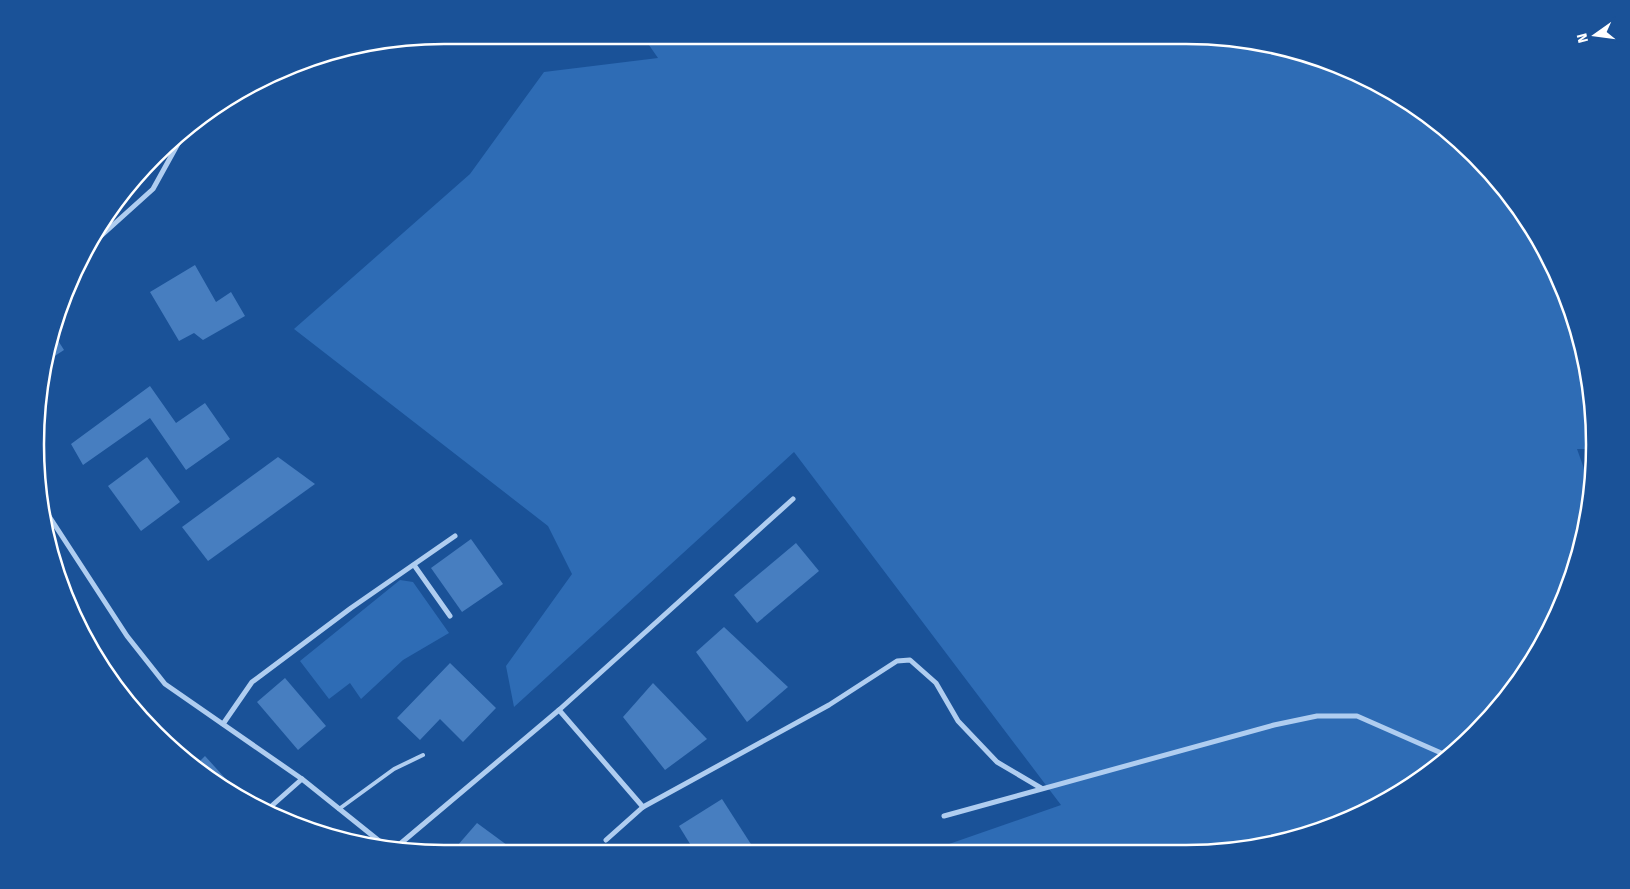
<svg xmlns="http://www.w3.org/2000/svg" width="1630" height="889" font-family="'Fira Sans',sans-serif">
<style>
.green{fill:#2e6cb5}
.building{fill:#477ec0}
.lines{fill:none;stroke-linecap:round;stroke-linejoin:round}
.service{stroke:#afcdf0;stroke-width:4}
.minor{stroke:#afcdf0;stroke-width:5}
.rim{fill:none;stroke:#fff;stroke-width:2.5}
</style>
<rect width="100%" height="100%" fill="#1a5298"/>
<g class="green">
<polygon points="642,35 1212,36 1292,49 1390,90 1455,136 1510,195 1553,263 1581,338 1594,417 1593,449 1577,449 1592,491 1592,498 1573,576 1540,649 1475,734 1413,785 1317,832 1239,851 926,852 1061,805 794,452 514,707 506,666 572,574 548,526 294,329 470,174 544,72 658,58"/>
<polygon points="400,580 413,582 449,633 403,660 361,699 350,683 329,699 300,661"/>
</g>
<g class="building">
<polygon points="195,265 216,302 231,292 245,316 203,340 194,333 179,341 150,292"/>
<polygon points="52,331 64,350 47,361 49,339"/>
<polygon points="150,386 176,423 205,403 230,439 186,470 150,418 83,465 71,444"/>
<polygon points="147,457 180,502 141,531 108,486"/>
<polygon points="278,457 315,484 208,561 182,527"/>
<polygon points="471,539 503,584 462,612 431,568"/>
<polygon points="796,543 819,571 757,623 734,595"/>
<polygon points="63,588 78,609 73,612 66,601"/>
<polygon points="724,627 788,687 747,722 696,652"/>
<polygon points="450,663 496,708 463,742 440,719 420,740 397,718"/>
<polygon points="285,678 326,726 298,750 257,702"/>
<polygon points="653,683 707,739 665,770 623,717"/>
<polygon points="205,756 243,798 241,800 197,764"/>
<polygon points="722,799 756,852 695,852 679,826"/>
<polygon points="477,823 518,853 451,853"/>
</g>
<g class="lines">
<polyline class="service" points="339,809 394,769 423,755"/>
<g class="minor">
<polyline points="92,244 153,189 185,131"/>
<polyline points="45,510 127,636 165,684 302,779 388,848"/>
<polyline points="414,565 450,616"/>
<polyline points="559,710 643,807"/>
<polyline points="223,724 252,682 351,608 455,536"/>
<polyline points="267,810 302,779"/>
<polyline points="944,816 1274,725 1317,716 1357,716 1448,756"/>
<polyline points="606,840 643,807 829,705 897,661 910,660 936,683 958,721 997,762 1041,788"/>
<polyline points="394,849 559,710 793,499"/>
</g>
</g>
<path d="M0 0H1630V889H0ZM444 44H1186A400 400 0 0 1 1586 444V445A400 400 0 0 1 1186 845H444A400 400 0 0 1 44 445V444A400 400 0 0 1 444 44Z" fill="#1a5298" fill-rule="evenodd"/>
<path class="rim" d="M444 44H1186A400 400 0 0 1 1586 444V445A400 400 0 0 1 1186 845H444A400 400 0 0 1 44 445V444A400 400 0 0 1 444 44Z"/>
<g transform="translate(1595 35) rotate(256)" stroke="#1a5298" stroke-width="4" paint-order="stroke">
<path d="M0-4L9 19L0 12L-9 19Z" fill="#ffffff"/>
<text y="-8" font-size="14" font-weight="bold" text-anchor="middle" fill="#ffffff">N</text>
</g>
</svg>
